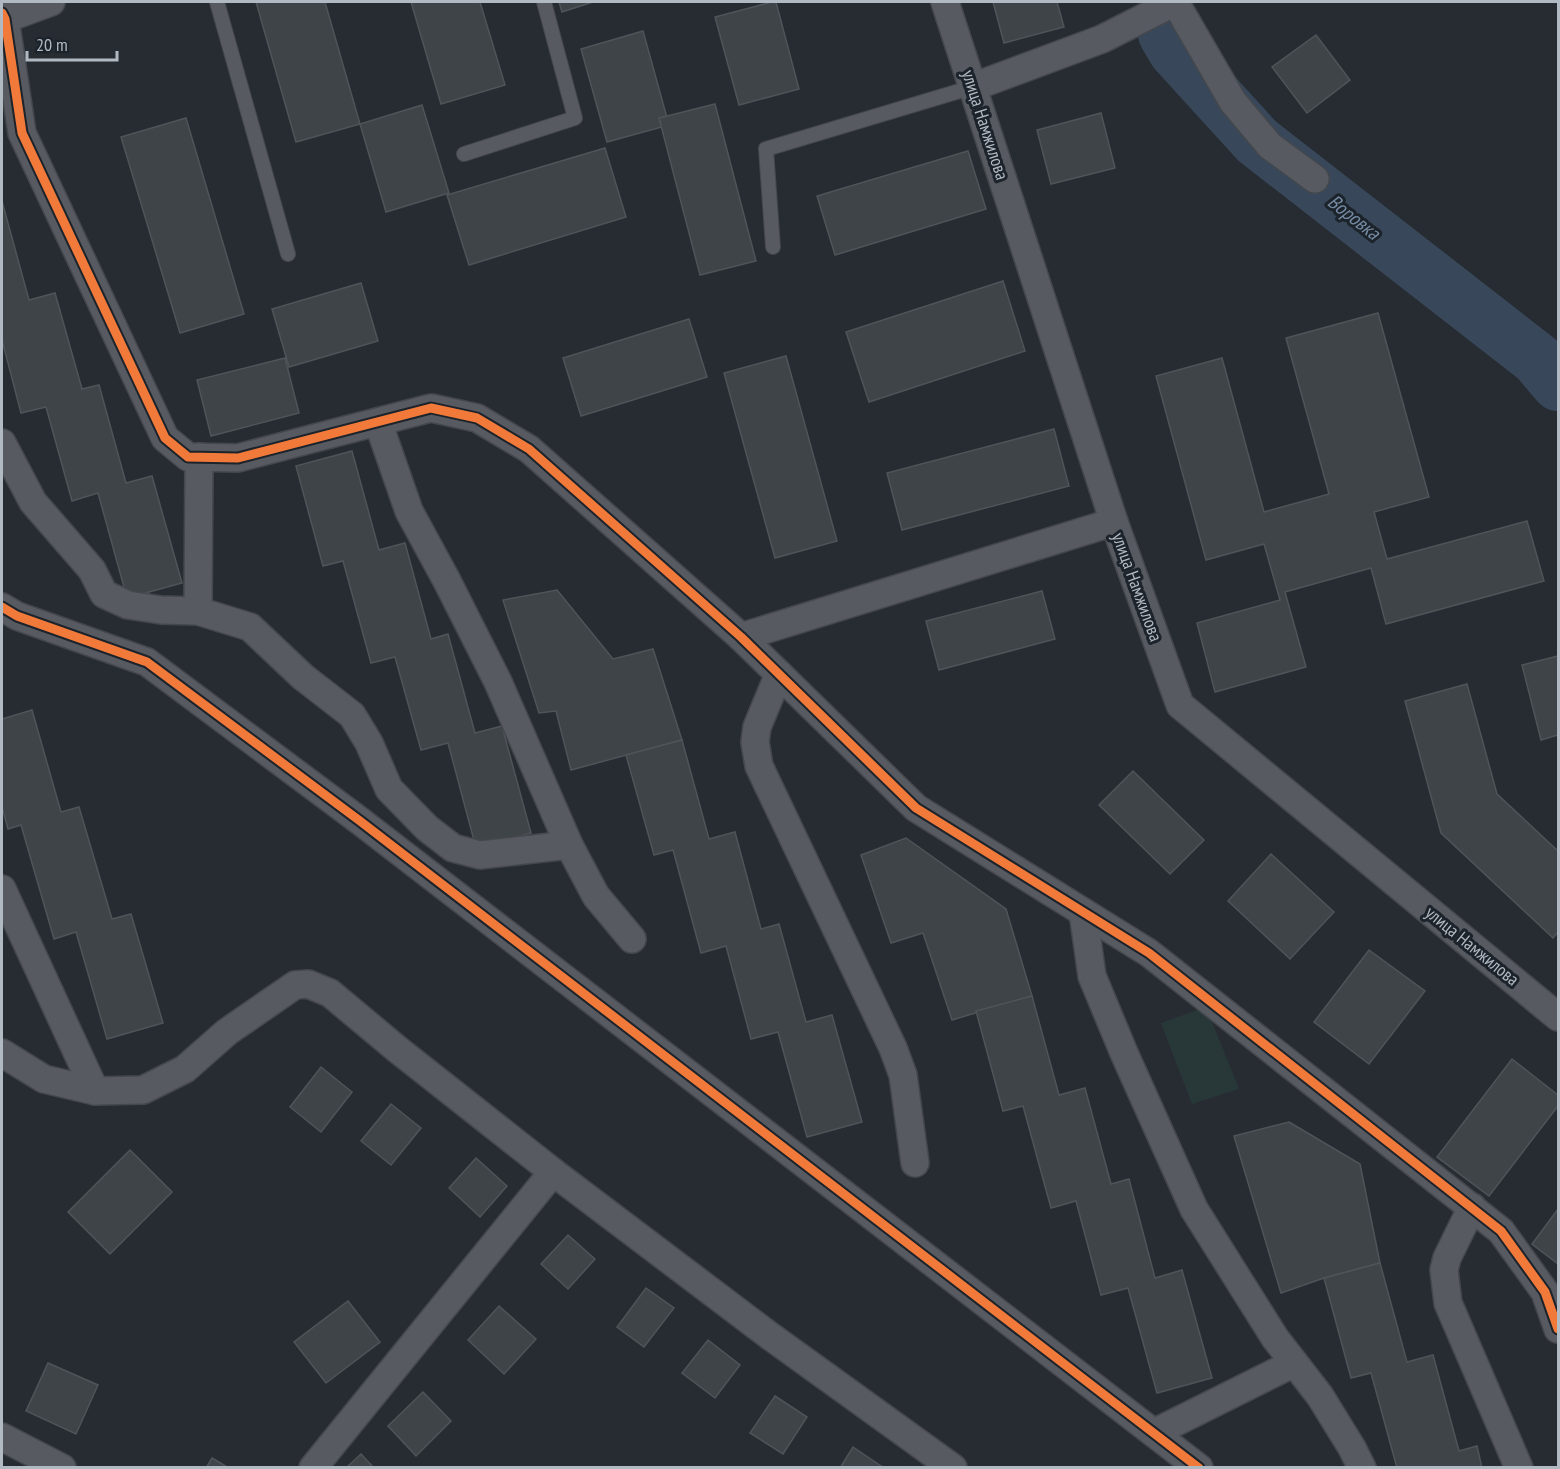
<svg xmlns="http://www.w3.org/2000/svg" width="1560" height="1469" font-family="'PT Sans Narrow',sans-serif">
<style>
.pitch{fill:#283838}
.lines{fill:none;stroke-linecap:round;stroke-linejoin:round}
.river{stroke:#38485a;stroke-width:54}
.building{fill:#3f4449;stroke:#4f5459;stroke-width:1.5}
.service-casing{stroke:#44484d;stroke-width:16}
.minor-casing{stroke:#44484d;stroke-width:30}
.service{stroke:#575a60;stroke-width:14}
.minor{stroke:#575a60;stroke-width:27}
.cycleway-casing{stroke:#1c232b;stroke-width:13}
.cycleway{stroke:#f17a3a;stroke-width:9}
.labels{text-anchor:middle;stroke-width:6;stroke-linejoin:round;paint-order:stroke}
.street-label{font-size:18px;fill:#b1b9c3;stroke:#1c232b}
.water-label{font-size:20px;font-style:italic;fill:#758ba4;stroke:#1c232b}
</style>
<rect width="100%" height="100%" fill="#272c32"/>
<polygon class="pitch" points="1206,1007 1239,1089 1192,1104 1161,1023"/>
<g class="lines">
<polyline class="river" points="1165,34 1175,51 1257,141 1537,359 1558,384"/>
</g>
<g class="building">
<polygon points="256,2 325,2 360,124 296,142"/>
<polygon points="411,2 480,2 505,85 441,104"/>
<polygon points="559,2 593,2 562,12"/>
<polygon points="772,2 776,2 799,89 739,105 715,17"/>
<polygon points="993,2 1057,2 1064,27 1004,43"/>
<polygon points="643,31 669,125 607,142 581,49"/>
<polygon points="1316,35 1350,80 1307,113 1272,67"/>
<polygon points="715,104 756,261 700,275 659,118"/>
<polygon points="422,105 449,193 386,212 360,124"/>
<polygon points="1101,113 1115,168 1051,184 1037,130"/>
<polygon points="186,118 244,314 180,333 121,137"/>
<polygon points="605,148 626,217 469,265 447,195"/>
<polygon points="968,151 986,209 835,255 817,196"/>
<polygon points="2,201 29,300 55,293 82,389 99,385 126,483 152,476 182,583 127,598 98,493 72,501 46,407 21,413 2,340"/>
<polygon points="1003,281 1025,351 869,402 846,332"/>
<polygon points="361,283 378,341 289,367 272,309"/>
<polygon points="1378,313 1429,497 1374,512 1387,559 1527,521 1544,581 1386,624 1371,568 1285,592 1306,667 1215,692 1197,623 1280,600 1264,544 1206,560 1156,376 1222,358 1264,512 1329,494 1286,338"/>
<polygon points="689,319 707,377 581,416 563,358"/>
<polygon points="786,356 837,541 775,558 724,373"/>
<polygon points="285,358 299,413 211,436 197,380"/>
<polygon points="1054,429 1069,486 902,530 887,473"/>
<polygon points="352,451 379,550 405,543 431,639 448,634 475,733 502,726 531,833 476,848 448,743 421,750 395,657 371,663 343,561 323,566 296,466"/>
<polygon points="557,590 613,659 653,649 682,740 571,770 556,711 539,713 503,600"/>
<polygon points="1042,591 1055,639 939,670 926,621"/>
<polygon points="1558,656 1558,735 1541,740 1522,665"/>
<polygon points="1467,684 1497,794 1558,851 1558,932 1553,938 1441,833 1405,701"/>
<polygon points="32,710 61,812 79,807 112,919 131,914 163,1023 107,1039 76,932 54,939 21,825 8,829 2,807 2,719"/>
<polygon points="682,740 709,839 735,832 761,929 779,924 806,1022 832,1015 862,1122 807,1137 778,1032 751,1039 726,946 701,953 673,850 654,855 626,755"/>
<polygon points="1133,771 1204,840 1170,874 1099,805"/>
<polygon points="906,838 1006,909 1032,996 952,1020 923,933 891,943 861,855"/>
<polygon points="1271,854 1334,912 1290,959 1228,901"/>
<polygon points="1369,950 1425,991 1369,1064 1314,1022"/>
<polygon points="1032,996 1059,1095 1085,1088 1111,1184 1129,1179 1155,1278 1182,1270 1212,1378 1157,1393 1128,1288 1101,1295 1076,1201 1051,1208 1023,1106 1003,1111 976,1011"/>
<polygon points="1512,1059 1558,1095 1558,1106 1489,1196 1437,1157"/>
<polygon points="321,1067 352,1092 321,1132 290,1107"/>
<polygon points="391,1104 421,1128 391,1165 361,1141"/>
<polygon points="1289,1122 1360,1164 1380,1263 1324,1278 1281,1293 1234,1136"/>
<polygon points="130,1150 172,1192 110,1254 68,1212"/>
<polygon points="476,1158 507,1186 480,1217 449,1188"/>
<polygon points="1558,1209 1558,1264 1532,1244"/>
<polygon points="568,1235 595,1259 568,1289 541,1264"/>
<polygon points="1380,1263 1407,1362 1433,1355 1459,1451 1477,1446 1482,1468 1397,1468 1371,1373 1351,1378 1324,1278"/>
<polygon points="646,1288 674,1308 644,1347 617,1327"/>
<polygon points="348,1301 380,1342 326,1383 294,1342"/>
<polygon points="499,1306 536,1339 504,1374 468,1340"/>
<polygon points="708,1340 740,1365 715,1398 682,1373"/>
<polygon points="48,1363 98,1385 76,1434 26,1411"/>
<polygon points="423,1392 451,1421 416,1456 388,1426"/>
<polygon points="775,1396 807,1417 783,1454 750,1433"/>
<polygon points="853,1447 884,1468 840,1468"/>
<polygon points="361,1454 374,1468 346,1468"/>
<polygon points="212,1458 229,1468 206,1468"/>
</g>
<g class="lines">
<defs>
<g id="service">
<polyline points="217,2 288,254"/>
<polyline points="464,154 575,118 544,2"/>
<polyline points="773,247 766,149 973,87"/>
</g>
<g id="minor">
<polyline points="945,2 1114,522 1180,705 1558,1017"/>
<polyline points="2,13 5,19 22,133 165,438 188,457 238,458 431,408 477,418 529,449 741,637 916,808 1149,953 1501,1231 1545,1292 1558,1329"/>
<polyline points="5,19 51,2"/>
<polyline points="973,87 1102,39 1175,2 1233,102 1270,146 1315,179"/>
<polyline points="378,422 409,511 447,581 498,682 569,845 596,896 632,939"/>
<polyline points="2,443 33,502 92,570 104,594 128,605 161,610 198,611 250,627 303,677 352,715 369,743 389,789 427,828 453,848 480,855 569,845"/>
<polyline points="2,607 17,616 147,662 360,821 1199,1468"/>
<polyline points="198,611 199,457"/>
<polyline points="741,637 1114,522"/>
<polyline points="779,674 757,727 755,742 759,766 893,1048 903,1075 915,1163"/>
<polyline points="2,889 95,1091"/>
<polyline points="1083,912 1092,976 1124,1053 1194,1209 1275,1338 1320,1396 1352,1448 1362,1468"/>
<polyline points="2,1053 44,1079 95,1091 143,1090 185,1069 227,1032 295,985 308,984 330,993 397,1049 553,1172 770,1336 953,1468"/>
<polyline points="1472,1207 1447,1258 1444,1270 1448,1303 1519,1468"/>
<polyline points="1154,1433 1294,1363"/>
<polyline points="2,1437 62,1468"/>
<polyline points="313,1468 553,1172"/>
</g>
</defs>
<use href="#service" class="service-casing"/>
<use href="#minor" class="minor-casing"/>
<use href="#service" class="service"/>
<use href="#minor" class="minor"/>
<defs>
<g id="cycleway">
<polyline points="2,13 5,19 22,133 165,438 188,457 238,458 431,408 477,418 529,449 741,637 916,808 1149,953 1501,1231 1545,1292 1558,1329"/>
<polyline points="2,607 17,616 147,662 360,821 1199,1468"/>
</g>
</defs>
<use href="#cycleway" class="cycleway-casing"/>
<use href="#cycleway" class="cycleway"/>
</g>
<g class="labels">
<g class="street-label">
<text transform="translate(985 125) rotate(72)" y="6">улица Намжилова</text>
<text transform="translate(1137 587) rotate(70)" y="6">улица Намжилова</text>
<text transform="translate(1472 946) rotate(39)" y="6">улица Намжилова</text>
</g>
<g class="water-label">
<text transform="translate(1354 217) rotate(38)" y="7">Воровка</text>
</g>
</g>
<rect width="1560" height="1469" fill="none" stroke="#b1b9c3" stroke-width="6"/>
<path d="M27 51v9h90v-9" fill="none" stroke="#b1b9c3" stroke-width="3"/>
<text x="36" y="51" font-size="18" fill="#b1b9c3" stroke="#1c232b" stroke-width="4.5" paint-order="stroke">20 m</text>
</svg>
